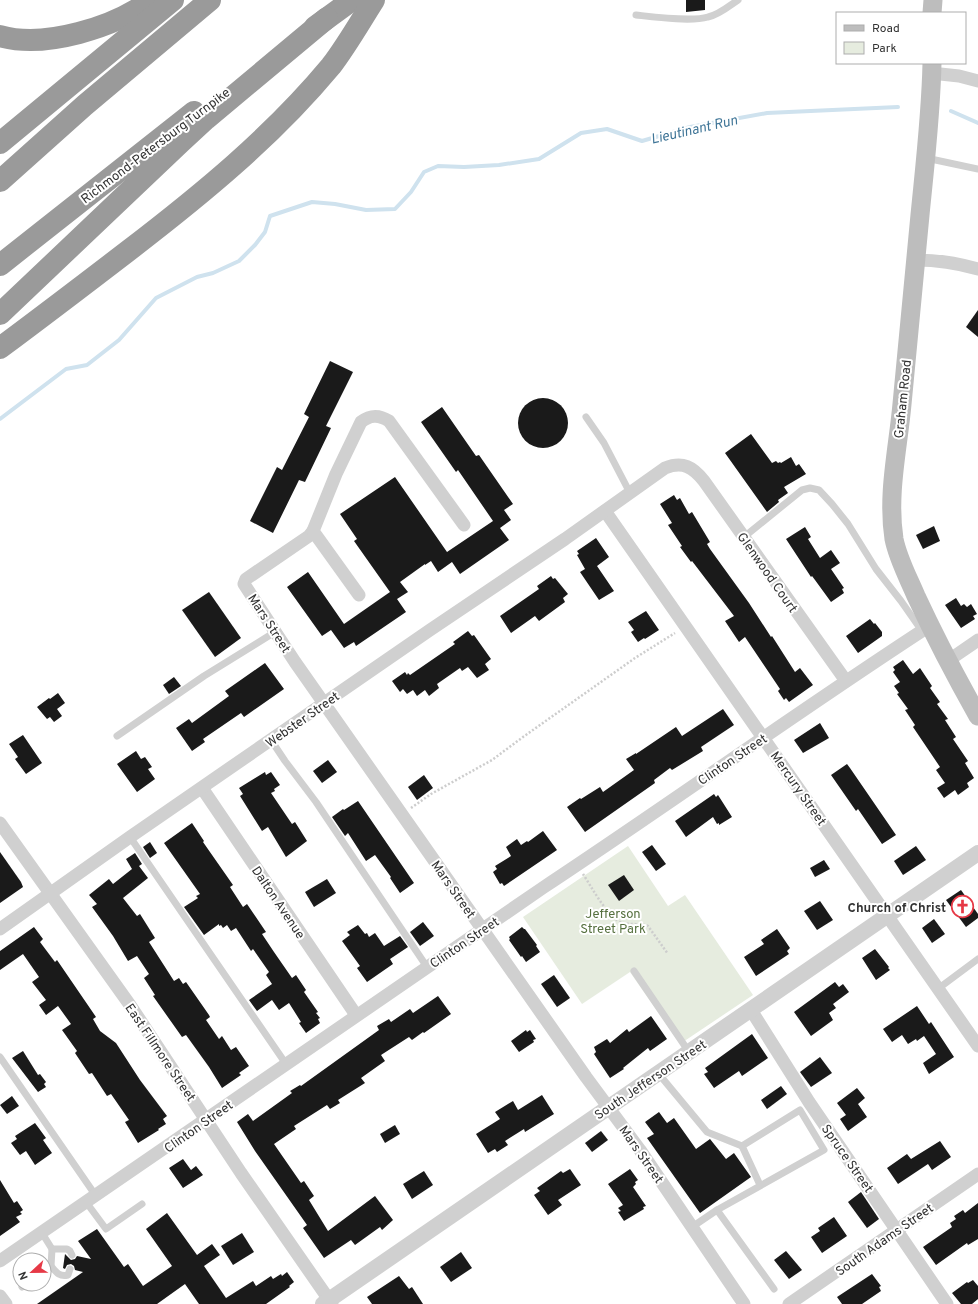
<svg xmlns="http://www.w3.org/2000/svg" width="978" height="1304" font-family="Overpass,sans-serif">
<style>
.green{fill:#e6ecdf}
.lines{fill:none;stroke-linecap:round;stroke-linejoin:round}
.stream{stroke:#cfe2ee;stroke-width:4}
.building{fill:#1a1a1a}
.path{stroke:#cdcdcd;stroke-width:2.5;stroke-dasharray:2 2;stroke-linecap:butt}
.service{stroke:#d0d0d0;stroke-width:7}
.minor{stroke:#d0d0d0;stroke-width:13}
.tertiary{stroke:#d0d0d0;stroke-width:16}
.secondary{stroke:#bdbdbd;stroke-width:19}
.motorway{stroke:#9a9a9a;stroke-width:22}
.labels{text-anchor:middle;stroke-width:4;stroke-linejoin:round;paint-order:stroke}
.street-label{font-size:13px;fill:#333;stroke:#fff}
.poi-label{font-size:13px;font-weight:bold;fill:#333;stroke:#fff;text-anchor:end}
.park-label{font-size:13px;fill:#56703f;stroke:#fff}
.water-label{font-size:14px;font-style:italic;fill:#3f7597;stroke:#fff}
</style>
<rect width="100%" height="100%" fill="#fff"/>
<polygon class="green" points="628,846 668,906 685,895 753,995 680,1044 630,972 582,1004 523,917"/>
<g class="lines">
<g class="stream">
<polyline points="951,111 978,123"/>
<polyline points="0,419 66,369 87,365 119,340 156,298 197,277 213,273 239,261 255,245 265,232 270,216 312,202 335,204 366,210 395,209 411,192 424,172 438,166 464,167 499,165 539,159 581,133 607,129 642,141 690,127 767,113 898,107"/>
</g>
</g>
<g class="building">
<polygon points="686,0 705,0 705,10 686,12"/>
<polygon points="978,310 978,337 966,327"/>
<polygon points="330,361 353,372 326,426 331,428 305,482 299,480 273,533 250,521 277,467 282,470 309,417 304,414"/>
<circle cx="543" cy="423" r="25"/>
<polygon points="442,407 476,456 479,455 513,504 504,510 511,520 500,528 509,540 460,574 452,562 438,572 431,561 425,565 425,564 400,582 408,592 397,599 406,612 356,646 354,642 344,648 331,630 322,636 287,587 308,572 344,624 390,592 354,541 357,539 340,514 395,477 447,552 493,521 458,470 456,472 421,422"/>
<polygon points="751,434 772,463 776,461 778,463 780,462 781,463 791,457 796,466 799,464 806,474 784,487 788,493 778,500 779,502 767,512 725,453"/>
<polygon points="674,495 677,500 680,498 689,514 692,512 710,542 707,544 710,549 749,603 771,637 772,636 795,672 800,668 813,685 789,702 786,698 784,700 778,691 780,689 745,637 739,642 725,621 734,616 692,561 691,562 680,547 682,546 668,525 672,523 660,504"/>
<polygon points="934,526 940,541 923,549 916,535"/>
<polygon points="805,527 811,537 808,539 820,558 831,550 840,563 831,569 844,588 842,589 844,593 831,602 815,580 812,576 811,577 786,539"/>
<polygon points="596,538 609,557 597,566 614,591 599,600 580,572 585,569 577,555 579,554 577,551"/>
<polygon points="551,576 553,579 555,578 568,594 563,598 565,602 539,621 535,616 511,633 500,616 539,589 537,586"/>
<polygon points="209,592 241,638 215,657 182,610"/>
<polygon points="956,598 961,606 964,604 967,607 971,604 977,614 973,616 975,619 961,628 945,605"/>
<polygon points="646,611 659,630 645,639 644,638 638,642 631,632 634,630 628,622"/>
<polygon points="870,619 874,624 875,623 882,632 882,636 858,653 846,636"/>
<polygon points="468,631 472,636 474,635 491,659 485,664 489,670 477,678 468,667 462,671 460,668 437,684 439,688 429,696 425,690 417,696 413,690 407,694 403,689 400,692 392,681 405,672 407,675 408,673 410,675 455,644 453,642"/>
<polygon points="903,660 913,674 920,668 932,686 930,688 940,702 937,704 948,719 945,720 956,737 953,739 968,761 965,763 974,778 967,783 969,787 958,795 955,790 944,798 937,788 945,783 936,770 940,767 913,727 915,725 905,710 908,709 897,694 899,693 894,686 900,682 893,672 895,670 893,667"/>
<polygon points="265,663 284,689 244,717 241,713 203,739 205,742 192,751 176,728 189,719 192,723 229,696 225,691"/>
<polygon points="174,677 181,686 169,694 163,685"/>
<polygon points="58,693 65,703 57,709 62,716 54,722 50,717 47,719 37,707 49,698 50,699"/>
<polygon points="723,709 734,725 701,747 703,751 672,770 670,768 654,780 655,783 585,832 567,807 580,798 581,799 600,787 603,792 634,770 626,759 636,753 636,754 676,727 682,736"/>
<polygon points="820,723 829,738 803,753 794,740"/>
<polygon points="23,735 42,763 26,774 15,759 18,757 9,744"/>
<polygon points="136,751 141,759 145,757 152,767 148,769 155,779 137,792 117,764"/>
<polygon points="328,760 337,772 322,783 313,771"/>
<polygon points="847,764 850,768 896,835 882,844 858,809 856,811 831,775"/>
<polygon points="265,772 266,775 271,772 280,785 274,789 275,791 271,793 292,824 295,822 307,841 286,857 268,827 262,831 240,796 243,794 239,788"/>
<polygon points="424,775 433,788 417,800 408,787"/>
<polygon points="714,794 716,797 718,795 732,817 719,825 719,823 717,824 713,817 686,837 675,821"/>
<polygon points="358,801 414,883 400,893 390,878 391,877 375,855 366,861 348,833 345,836 332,817 343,809 344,810"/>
<polygon points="192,823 204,841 203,842 233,885 230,887 243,907 247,904 266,932 262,934 274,952 292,978 296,975 306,990 304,992 318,1012 316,1013 320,1018 318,1019 320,1023 306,1033 299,1023 301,1022 289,1003 279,1010 272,1000 257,1011 249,1000 272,984 266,975 269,972 253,949 251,951 236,928 231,931 227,925 223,928 221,925 219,926 219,924 204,935 184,907 198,898 196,896 200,894 164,843"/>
<polygon points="543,831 557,850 504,886 502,883 500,884 493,872 497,869 495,866 511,856 506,847 517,839 521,845 527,841 528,842"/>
<polygon points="150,842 157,853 150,858 143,847"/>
<polygon points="652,845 666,864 656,871 642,852"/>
<polygon points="916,846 926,860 903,875 894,861"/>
<polygon points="0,852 21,882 23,887 0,903"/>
<polygon points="135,853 142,864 139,866 148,878 123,898 137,916 140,914 155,938 149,942 174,981 179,978 183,984 186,982 209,1015 210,1017 206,1020 219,1039 222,1036 231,1050 236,1047 249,1066 239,1073 241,1075 222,1088 209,1067 186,1035 182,1037 153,996 155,995 144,978 149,974 137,956 128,961 113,936 92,907 97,904 89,895 109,879 113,884 132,869 126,859"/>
<polygon points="824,860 830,869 815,877 810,868"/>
<polygon points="624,875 634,890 619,901 608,885"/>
<polygon points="327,879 336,893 314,907 305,892"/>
<polygon points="961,890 978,914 978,918 966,927 946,900"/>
<polygon points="820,901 833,920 817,930 804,911"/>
<polygon points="934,919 945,934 932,943 922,928"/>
<polygon points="423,922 434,936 420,946 410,932"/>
<polygon points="358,925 365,934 367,933 369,937 375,933 384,946 400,936 408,947 390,959 393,964 367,982 357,968 360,966 342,941 350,935 347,932"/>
<polygon points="34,927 43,939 40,942 55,962 57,960 96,1017 93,1019 100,1031 116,1043 140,1080 167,1116 163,1119 166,1124 158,1129 159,1130 138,1143 125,1122 129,1120 111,1094 107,1096 92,1073 89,1074 75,1053 77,1051 62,1030 71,1024 58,1006 46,1015 39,1005 46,1000 32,982 39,977 23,954 0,970 0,951"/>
<polygon points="522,927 524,929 525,929 537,945 536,946 540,952 526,962 522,956 521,957 509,940 510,939 509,937"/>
<polygon points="777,929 790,948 787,951 789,954 756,976 744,957 764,944 761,940"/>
<polygon points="875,949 889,967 888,968 890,970 876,980 862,958"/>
<polygon points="554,975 570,998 557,1007 541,984"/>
<polygon points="835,982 839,987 843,984 849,992 833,1004 836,1008 829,1013 833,1020 811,1036 794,1012"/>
<polygon points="438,996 451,1014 424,1033 423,1032 412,1040 409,1037 381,1055 385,1061 361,1078 365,1083 338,1100 340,1103 330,1109 327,1105 294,1126 296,1129 274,1144 301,1183 304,1181 314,1196 309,1200 328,1231 375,1196 393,1220 382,1230 380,1227 355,1245 351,1240 324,1258 303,1228 307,1225 255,1151 237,1122 248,1114 253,1121 292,1093 290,1091 300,1085 301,1086 379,1030 377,1026 389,1019 391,1022 410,1009 413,1013"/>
<polygon points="917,1006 929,1024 931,1022 954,1057 929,1074 923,1063 936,1054 924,1036 917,1041 916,1039 908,1044 902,1035 892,1042 883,1029"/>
<polygon points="651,1016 667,1039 650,1051 648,1048 623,1068 624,1069 610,1078 594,1054 596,1052 594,1047 607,1039 610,1043 627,1029 629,1032"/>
<polygon points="526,1030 527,1032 530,1030 536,1039 533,1040 534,1042 519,1052 511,1041"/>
<polygon points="752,1034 768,1058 742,1076 739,1071 714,1088 704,1074 708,1072 705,1068"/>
<polygon points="23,1051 38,1075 40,1074 46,1082 44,1084 46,1087 38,1092 12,1058"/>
<polygon points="820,1057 832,1073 811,1087 800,1072"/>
<polygon points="781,1086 787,1094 767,1109 761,1100"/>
<polygon points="857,1088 865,1098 858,1104 867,1117 848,1131 840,1119 846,1115 837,1103"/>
<polygon points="542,1095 554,1114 525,1132 524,1129 505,1141 508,1145 497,1152 495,1149 488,1153 476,1134 500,1119 495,1112 513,1101 518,1110"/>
<polygon points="12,1096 19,1106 7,1114 0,1105"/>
<polygon points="659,1112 667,1123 674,1118 696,1149 710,1139 726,1159 734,1153 751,1177 700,1213 647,1138 654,1134 645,1122"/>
<polygon points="35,1123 46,1138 43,1140 52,1153 35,1165 26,1151 20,1155 11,1143 17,1139 15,1136"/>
<polygon points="395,1125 400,1134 385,1143 380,1134"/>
<polygon points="601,1131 608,1140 592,1152 585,1143"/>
<polygon points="940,1141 951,1157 932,1170 928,1164 898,1184 887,1168 907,1154 911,1159"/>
<polygon points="183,1159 191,1170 196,1166 203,1175 183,1188 169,1168"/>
<polygon points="570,1169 581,1185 558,1200 562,1205 548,1215 534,1195 540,1191 537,1188 561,1171 563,1173"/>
<polygon points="630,1169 638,1180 635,1182 636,1184 633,1187 646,1206 643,1207 644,1209 624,1221 618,1212 621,1211 618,1208 623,1205 608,1184"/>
<polygon points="424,1171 433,1185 412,1199 403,1184"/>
<polygon points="0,1180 14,1203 17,1201 23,1210 20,1212 22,1214 16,1217 20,1222 0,1236"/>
<polygon points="861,1192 879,1219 867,1228 848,1202"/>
<polygon points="978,1203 978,1239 968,1245 967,1243 936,1265 923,1247 952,1227 950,1223 956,1219 954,1216 963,1210 965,1213"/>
<polygon points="167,1213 197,1255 212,1244 220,1255 204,1266 226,1298 253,1281 256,1286 271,1276 273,1279 281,1274 282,1276 287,1272 294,1282 289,1286 290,1287 266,1304 199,1304 185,1284 157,1304 37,1304 83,1272 75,1270 74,1266 71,1264 67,1265 65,1269 63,1268 65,1254 71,1260 75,1259 77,1256 91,1259 78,1241 97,1229 124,1267 128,1264 143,1286 172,1266 146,1229"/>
<polygon points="834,1217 847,1236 822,1253 811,1237 820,1231 818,1228"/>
<polygon points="242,1233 254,1252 233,1265 221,1246"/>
<polygon points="786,1251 802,1270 789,1279 774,1260"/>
<polygon points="461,1252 472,1268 451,1282 440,1267"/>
<polygon points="872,1274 881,1286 879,1287 881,1291 862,1304 842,1304 837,1297"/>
<polygon points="399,1276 409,1289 412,1287 423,1304 372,1304 367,1297"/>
<polygon points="973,1280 978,1286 978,1299 972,1304 961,1304 952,1293 967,1282 968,1283"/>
</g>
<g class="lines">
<g class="path">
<polyline points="411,808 431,794 492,760 523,737 635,658 675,633"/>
<path d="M583 874C591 886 609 920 623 923 631 925 640 923 648 926L668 954"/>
</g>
<g class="service">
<path d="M636 15C654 17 691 22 708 17 719 15 729 6 738 0"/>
<polyline points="926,158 978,169"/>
<polyline points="586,417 604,443 630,493"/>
<polyline points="744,537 802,490 810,488 819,490 832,504 848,524 876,569 901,601 922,631"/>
<polyline points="117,736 204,676 275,632"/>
<polyline points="271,740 285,761 316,802 427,967"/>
<polyline points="130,837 286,1064"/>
<polyline points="634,971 689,1052"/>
<polyline points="939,988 978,959"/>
<polyline points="0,1057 96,1196"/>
<polyline points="658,1073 707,1132 742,1146 760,1185"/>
<polyline points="86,1202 106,1229 142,1204"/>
<polyline points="717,1210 824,1150 800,1110 742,1146"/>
<polyline points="692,1227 717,1210 774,1289"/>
<polyline points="42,1233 52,1249 51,1266 44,1271"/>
<polyline points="52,1249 67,1249 70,1251 72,1255"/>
<path d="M51 1266C56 1272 59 1277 68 1275L70 1269"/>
<polyline points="22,1287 26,1284"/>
</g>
<g class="minor">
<polyline points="931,73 959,76 978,81"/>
<path d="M916 260C937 260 957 263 978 269"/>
<polyline points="605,511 978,1046"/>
<polyline points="313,531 309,536 246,579 244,584 295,662 586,1077 640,1150 744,1304"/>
<path d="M359 595 313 531 336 474 361 422C370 415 378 414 389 421L464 525"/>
<polyline points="949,660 978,640"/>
<polyline points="202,788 356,1015"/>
<polyline points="0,823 130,1005 241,1173 332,1304"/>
<path d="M0 929 130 837 430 630 565 539 665 468C683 461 693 467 704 481L846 681"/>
<polyline points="751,1010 809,1102 947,1304"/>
<path d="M0 1261 544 887C674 801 800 710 931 625"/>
<polyline points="0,1296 6,1304"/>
<polyline points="789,1304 978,1174"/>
</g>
<polyline class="tertiary" points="323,1304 978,853"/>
<g class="secondary">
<polyline points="932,13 933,0"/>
<path d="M932 63C931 114 925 164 920 215 914 278 908 341 902 404 898 449 887 494 894 539 898 559 908 577 916 596 935 637 956 677 978 716"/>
</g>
<g class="motorway">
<polyline points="315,27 352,0"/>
<path d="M0 36C45 49 115 27 151 0"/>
<polyline points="0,143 173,0"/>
<polyline points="0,181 85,105 210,0"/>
<polyline points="0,265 194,112"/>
<polyline points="0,314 181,142 206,119 327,18"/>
<path d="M0 348C43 316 85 284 128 251 201 195 272 137 331 66 347 45 360 22 374 0"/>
</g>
</g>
<defs>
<symbol id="church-ring" viewBox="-11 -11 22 22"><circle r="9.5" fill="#fff" stroke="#e63946" stroke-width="1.5"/><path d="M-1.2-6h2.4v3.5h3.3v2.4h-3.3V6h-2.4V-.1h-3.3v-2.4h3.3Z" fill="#e63946"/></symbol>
</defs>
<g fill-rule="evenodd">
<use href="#church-ring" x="950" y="894" width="25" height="25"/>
</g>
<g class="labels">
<g class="street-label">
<text transform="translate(155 145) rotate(-37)" y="5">Richmond-Petersburg Turnpike</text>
<text transform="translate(902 399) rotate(-84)" y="5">Graham Road</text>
<text transform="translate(768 572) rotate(55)" y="5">Glenwood Court</text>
<text transform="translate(270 623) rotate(57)" y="5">Mars Street</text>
<text transform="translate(302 719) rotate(-35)" y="5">Webster Street</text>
<text transform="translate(732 759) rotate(-34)" y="5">Clinton Street</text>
<text transform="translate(799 788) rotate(55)" y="5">Mercury Street</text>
<text transform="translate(454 889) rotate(55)" y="5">Mars Street</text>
<text transform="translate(279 902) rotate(56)" y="5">Dalton Avenue</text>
<text transform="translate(464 942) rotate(-34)" y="5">Clinton Street</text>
<text transform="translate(161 1052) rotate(56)" y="5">East Fillmore Street</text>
<text transform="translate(650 1079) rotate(-34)" y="5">South Jefferson Street</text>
<text transform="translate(198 1126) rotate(-35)" y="5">Clinton Street</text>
<text transform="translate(642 1154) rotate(55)" y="5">Mars Street</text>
<text transform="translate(848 1158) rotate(55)" y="5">Spruce Street</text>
<text transform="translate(884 1239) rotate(-35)" y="5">South Adams Street</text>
</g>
<g class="poi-label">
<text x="946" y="912">Church of Christ</text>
</g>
<g class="park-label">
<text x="613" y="918">Jefferson<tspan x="613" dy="15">Street Park</tspan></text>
</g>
<g class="water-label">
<text transform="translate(694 129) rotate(-13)" y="5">Lieutinant Run</text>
</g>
</g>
<rect x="836" y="12" width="130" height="52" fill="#ffffff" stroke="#adadad"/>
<rect x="844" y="25" width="20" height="6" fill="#bdbdbd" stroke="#adadad"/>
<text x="872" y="32" font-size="12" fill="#333333">Road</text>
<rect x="844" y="42" width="20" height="12" fill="#e6ecdf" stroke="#adadad"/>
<text x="872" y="52" font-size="12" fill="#333333">Park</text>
<g transform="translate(32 1272) rotate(248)"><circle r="19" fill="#ffffff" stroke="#adadad"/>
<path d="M0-3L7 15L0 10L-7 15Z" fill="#e63946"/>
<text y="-6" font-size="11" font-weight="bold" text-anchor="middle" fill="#333333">N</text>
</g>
</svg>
